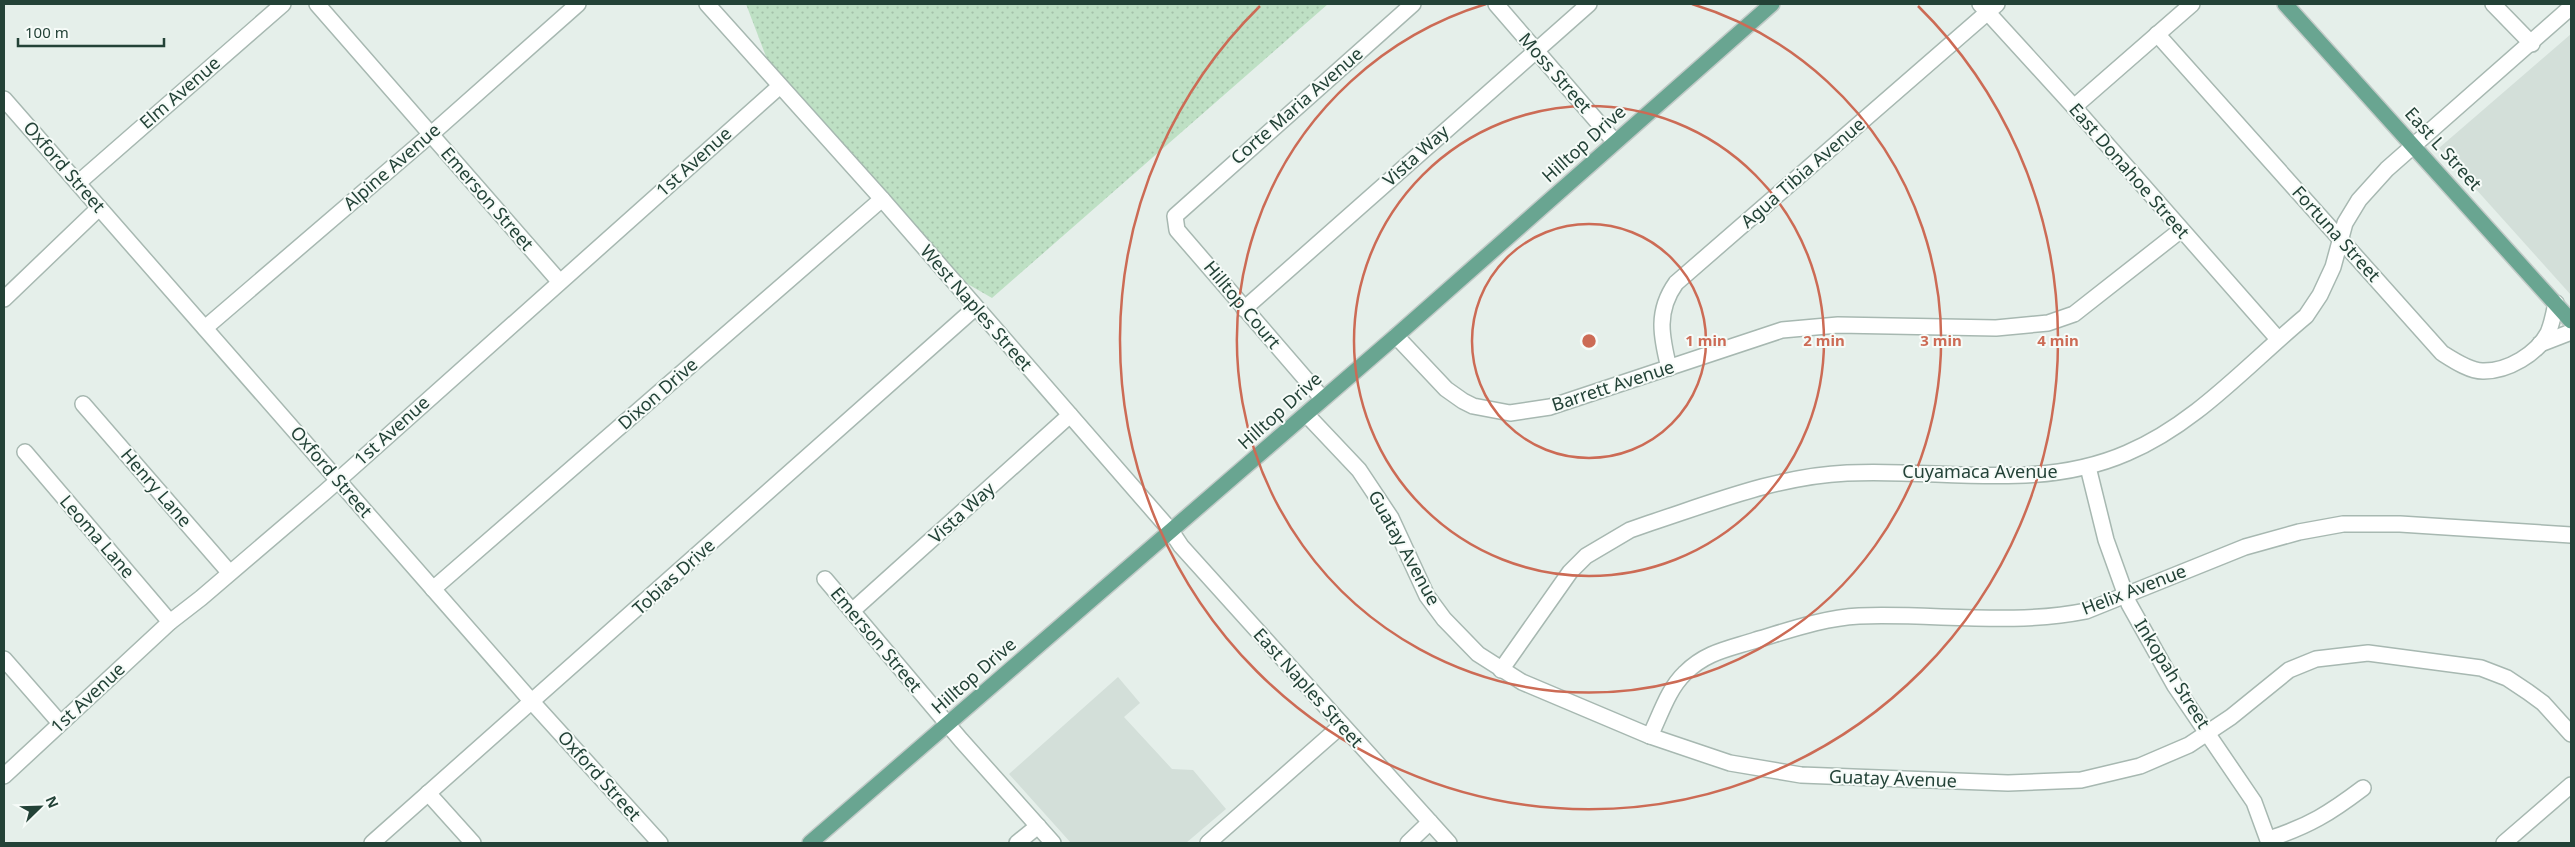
<svg xmlns="http://www.w3.org/2000/svg" width="2575" height="847" font-family="'Noto Sans',sans-serif">
<style>
.built{fill:#d3dfd9}
.grass{fill:url(#grass-dots)}
.lines{fill:none;stroke-linecap:round;stroke-linejoin:round}
.minor-casing{stroke:#a7b8b1;stroke-width:18}
.major-casing{stroke:#c1cac7;stroke-width:18}
.minor{stroke:#fff;stroke-width:15}
.major{stroke:#69a591;stroke-width:15}
.ring{fill:none;stroke:#cc6b55;stroke-width:2.5}
.labels{text-anchor:middle;stroke-width:4;stroke-linejoin:round;paint-order:stroke}
.street-label{font-size:18px;fill:#234237;stroke:#f6fbf8}
.centre{fill:#cc6b55;stroke:#f6fbf8;stroke-width:2.5}
.ring-label{font-size:15px;text-anchor:middle;font-weight:bold;fill:#cc6b55;stroke:#f6fbf8;stroke-width:4;stroke-linejoin:round;paint-order:stroke}
</style>
<defs>
<pattern id="grass-dots" width="8" height="8" patternUnits="userSpaceOnUse" patternTransform="scale(1.25)"><rect width="8" height="8" fill="#bee0c4"/><path d="M2 2h.1M6 6h.1" fill="none" stroke="#a3c1a9" stroke-width="1.8" stroke-linecap="round"/></pattern>
</defs>
<rect width="100%" height="100%" fill="#e5efea"/>
<g class="built">
<polygon points="2571,34 2571,295 2439,148"/>
<polygon points="1118,677 1140,703 1124,717 1172,769 1193,770 1226,809 1186,843 1071,843 1009,774"/>
</g>
<polygon class="grass" points="746,4 1328,4 992,298 933,264 778,88"/>
<g class="lines">
<defs>
<g id="minor">
<polyline points="317,4 559,281"/>
<polyline points="707,4 882,199 1171,531 1181,546 1449,843"/>
<polyline points="1496,4 1615,142"/>
<polyline points="1980,4 2074,107 2278,339"/>
<polyline points="2493,4 2532,44"/>
<path d="M2157 34 2442 353C2453 360 2471 372 2484 371 2508 371 2537 354 2548 333 2552 324 2554 313 2556 303"/>
<polyline points="4,99 533,703 660,843"/>
<polyline points="2074,107 2192,4"/>
<polyline points="78,183 283,4"/>
<polyline points="4,299 99,208"/>
<polyline points="1244,309 1589,4"/>
<polyline points="205,328 437,129 578,4"/>
<polyline points="1396,336 1446,389 1463,401 1473,406 1510,413 1550,407 1782,330 1838,325 1996,328 2048,323 2074,314 2181,230"/>
<polyline points="2540,344 2571,332"/>
<path d="M1669 368C1661 336 1656 311 1676 283L1997 4"/>
<polyline points="1322,398 1177,230 1175,216 1413,4"/>
<polyline points="83,404 229,572"/>
<polyline points="1306,414 1359,470 1391,518 1427,596 1444,619 1478,654 1522,682 1650,736 1730,763 1801,775 2008,783 2081,780 2140,766 2189,745 2231,717 2289,670 2316,659 2368,653 2481,668 2507,678 2528,692 2543,703 2571,734"/>
<polyline points="25,452 170,622"/>
<polyline points="2088,467 2106,540 2129,604 2175,686 2254,802 2269,843"/>
<polyline points="825,579 961,740 1053,843"/>
<polyline points="433,589 882,199"/>
<polyline points="852,611 1070,415"/>
<polyline points="4,659 60,723"/>
<path d="M1501 670 1570 572 1586 556 1630 530 1650 523C1714 502 1779 476 1847 473 1940 468 2038 492 2127 453 2196 424 2248 364 2306 316L2320 295 2333 267 2345 223 2359 200 2387 169 2571 7"/>
<path d="M1650 736C1660 716 1668 689 1685 673 1706 652 1728 649 1756 640 1790 630 1823 618 1859 616 1934 613 2011 626 2086 611L2245 547 2299 532 2343 524H2400L2571 535"/>
<polyline points="4,776 170,622 201,598 325,492 780,86"/>
<polyline points="428,793 473,843"/>
<path d="M2269 839C2309 826 2330 813 2363 788"/>
<polyline points="372,843 975,308"/>
<polyline points="1017,843 1038,826"/>
<polyline points="1208,843 1342,725"/>
<polyline points="1408,843 1430,822"/>
<polyline points="2504,843 2571,785"/>
</g>
<g id="major">
<polyline points="2285,4 2571,321"/>
<polyline points="810,843 1396,336 1772,4"/>
</g>
</defs>
<use href="#minor" class="minor-casing"/>
<use href="#major" class="major-casing"/>
<use href="#minor" class="minor"/>
<use href="#major" class="major"/>
</g>
<g class="ring">
<circle cx="1589" cy="341" r="117"/>
<circle cx="1589" cy="341" r="235"/>
<path d="M1692 4A352 352 0 1 1 1486 4"/>
<path d="M1918 6A469 469 0 1 1 1260 6"/>
</g>
<g class="labels">
<g class="street-label">
<text transform="translate(1555 73) rotate(49)" y="6">Moss Street</text>
<text transform="translate(180 93) rotate(-41)" y="6">Elm Avenue</text>
<text transform="translate(1297 106) rotate(-41)" y="6">Corte Maria Avenue</text>
<text transform="translate(1584 144) rotate(-42)" y="6">Hilltop Drive</text>
<text transform="translate(2443 149) rotate(48)" y="6">East L Street</text>
<text transform="translate(1416 156) rotate(-42)" y="6">Vista Way</text>
<text transform="translate(694 162) rotate(-42)" y="6">1st Avenue</text>
<text transform="translate(64 167) rotate(49)" y="6">Oxford Street</text>
<text transform="translate(392 167) rotate(-41)" y="6">Alpine Avenue</text>
<text transform="translate(2129 171) rotate(49)" y="6">East Donahoe Street</text>
<text transform="translate(1803 173) rotate(-41)" y="6">Agua Tibia Avenue</text>
<text transform="translate(487 199) rotate(49)" y="6">Emerson Street</text>
<text transform="translate(2336 234) rotate(48)" y="6">Fortuna Street</text>
<text transform="translate(1242 305) rotate(50)" y="6">Hilltop Court</text>
<text transform="translate(976 308) rotate(49)" y="6">West Naples Street</text>
<text transform="translate(1613 386) rotate(-18)" y="6">Barrett Avenue</text>
<text transform="translate(658 394) rotate(-41)" y="6">Dixon Drive</text>
<text transform="translate(1280 411) rotate(-42)" y="6">Hilltop Drive</text>
<text transform="translate(392 431) rotate(-42)" y="6">1st Avenue</text>
<text transform="translate(331 472) rotate(49)" y="6">Oxford Street</text>
<text x="1980" y="478">Cuyamaca Avenue</text>
<text transform="translate(156 488) rotate(49)" y="6">Henry Lane</text>
<text transform="translate(962 513) rotate(-42)" y="6">Vista Way</text>
<text transform="translate(97 537) rotate(49)" y="6">Leoma Lane</text>
<text transform="translate(1404 548) rotate(61)" y="6">Guatay Avenue</text>
<text transform="translate(674 577) rotate(-42)" y="6">Tobias Drive</text>
<text transform="translate(2134 590) rotate(-21)" y="6">Helix Avenue</text>
<text transform="translate(876 640) rotate(50)" y="6">Emerson Street</text>
<text transform="translate(2172 674) rotate(58)" y="6">Inkopah Street</text>
<text transform="translate(974 676) rotate(-41)" y="6">Hilltop Drive</text>
<text transform="translate(1308 688) rotate(48)" y="6">East Naples Street</text>
<text transform="translate(88 698) rotate(-43)" y="6">1st Avenue</text>
<text transform="translate(599 776) rotate(48)" y="6">Oxford Street</text>
<text transform="translate(1893 779) rotate(2)" y="6">Guatay Avenue</text>
</g>
</g>
<circle cx="1589" cy="341" r="8" class="centre"/>
<g class="ring-label">
<text x="1706" y="346">1 min</text>
<text x="1824" y="346">2 min</text>
<text x="1941" y="346">3 min</text>
<text x="2058" y="346">4 min</text>
</g>
<rect width="2575" height="847" fill="none" stroke="#234237" stroke-width="10"/>
<g transform="translate(40 807) rotate(67)" stroke="#f6fbf8" stroke-width="4" paint-order="stroke">
<path d="M0-4L9 19L0 12L-9 19Z" fill="#234237"/>
<text y="-8" font-size="14" font-weight="bold" text-anchor="middle" fill="#234237">N</text>
</g>
<path d="M18 38v8h146v-8" fill="none" stroke="#234237" stroke-width="2.5"/>
<text x="25" y="38" font-size="15" fill="#234237" stroke="#f6fbf8" stroke-width="4" paint-order="stroke">100 m</text>
</svg>
